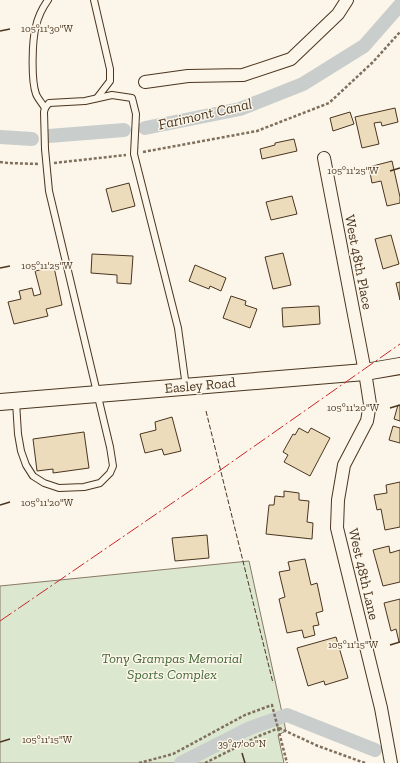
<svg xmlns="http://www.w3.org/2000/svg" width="400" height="763" font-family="'Zilla Slab',serif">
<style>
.green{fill:#dce7d0;stroke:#887966}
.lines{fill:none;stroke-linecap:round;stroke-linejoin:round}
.canal{stroke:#c9cecd;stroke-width:14}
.building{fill:#ecdcbc;stroke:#4a3520}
.lane-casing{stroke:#4a3520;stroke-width:8}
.street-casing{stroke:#4a3520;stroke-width:14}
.secondary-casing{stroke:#4a3520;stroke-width:18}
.path{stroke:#7f6f5c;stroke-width:2.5;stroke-dasharray:3 2;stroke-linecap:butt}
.lane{stroke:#fbf6e9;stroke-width:6}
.street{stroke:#fbf6e9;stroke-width:12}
.secondary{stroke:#fbf6e9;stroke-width:16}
.fence{stroke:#4a3520;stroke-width:1;stroke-dasharray:5 2;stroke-linecap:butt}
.power{stroke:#c62828;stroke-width:1;stroke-dasharray:14 3 2 3;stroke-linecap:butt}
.ticks{fill:none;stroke:#4a3520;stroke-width:1.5}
.labels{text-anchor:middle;stroke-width:3;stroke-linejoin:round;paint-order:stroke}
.street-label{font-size:14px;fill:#4a3520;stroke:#fbf6e9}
.park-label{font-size:14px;font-style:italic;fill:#436837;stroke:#fbf6e9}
.water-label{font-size:15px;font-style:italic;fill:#4a3520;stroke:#fbf6e9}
.ticks-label{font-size:10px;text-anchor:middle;fill:#4a3520;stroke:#fbf6e9;stroke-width:3;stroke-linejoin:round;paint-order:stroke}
</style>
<rect width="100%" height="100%" fill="#fbf6e9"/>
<polygon class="green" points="249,561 286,731 278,735 284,763 0,763 0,586"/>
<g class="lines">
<g class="canal">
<polyline points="145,128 240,109 303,84 364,46 400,5"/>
<polyline points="49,136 124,130"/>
<polyline points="0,137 32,139"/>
<polyline points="181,763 250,728 287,715 375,750"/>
</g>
</g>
<g class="building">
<polygon points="395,108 398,122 382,126 381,122 374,123 379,144 362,148 355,117"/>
<polygon points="350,112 354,124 333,131 330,118"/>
<polygon points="294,139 297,151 262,159 260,149 275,145 275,143"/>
<polygon points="392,161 400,197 400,203 387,206 381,181 372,183 369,167"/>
<polygon points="129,183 135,206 112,212 106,189"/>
<polygon points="292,196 297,214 271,220 266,202"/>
<polygon points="391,235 399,264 383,269 375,239"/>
<polygon points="283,253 291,285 273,289 265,257"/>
<polygon points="92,254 133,256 131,284 117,283 117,275 91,273"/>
<polygon points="195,265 226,278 221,291 210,286 209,289 189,281"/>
<polygon points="54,267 62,305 46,309 48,316 14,324 8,302 21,299 19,291 32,288 34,296 41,294 35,271"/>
<polygon points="400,282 400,300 396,283"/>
<polygon points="231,296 246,301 245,305 257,309 250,328 223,318"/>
<polygon points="319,306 320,324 283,327 282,308"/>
<polygon points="398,405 400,406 400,421 394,419"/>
<polygon points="172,417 181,451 164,455 162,449 145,453 140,434 156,430 155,422"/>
<polygon points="393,426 400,428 400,443 389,440"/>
<polygon points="299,428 308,433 311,428 330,438 310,476 284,462 288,455 283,452 293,434 295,435"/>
<polygon points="84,432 89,468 53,473 53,469 37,471 33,439"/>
<polygon points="400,482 400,527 385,530 381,509 377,510 374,495 387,493 386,485"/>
<polygon points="284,491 299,493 299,500 309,501 307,522 313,523 312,539 266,534 269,505 274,505 275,496 284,497"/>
<polygon points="207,535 209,558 175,561 172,538"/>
<polygon points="389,546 390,553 400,550 400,582 383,586 373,550"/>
<polygon points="305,559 311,585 317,583 323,611 316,613 319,625 313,626 315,635 304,638 302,630 287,633 279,599 285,597 279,572 290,570 288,562"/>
<polygon points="400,599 400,641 399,642 396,629 391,631 384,603"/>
<polygon points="336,637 348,678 325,685 324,681 308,686 297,648"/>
</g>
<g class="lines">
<defs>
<g id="lane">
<polyline points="94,0 110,69 110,81 97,98"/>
<path d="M45 108C42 103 38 99 36 94 31 80 32 40 36 26 38 17 43 7 48 0"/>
<polyline points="16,402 18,434 21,451 26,465 33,476 44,483 59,488 84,487 100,483 110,473 113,466 110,447 49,191 45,149 44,112 45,108 49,103 85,101 112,95 132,98 136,114 134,154 178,328 186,387"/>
</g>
<g id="street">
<polyline points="145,82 188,76 243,75 291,59 338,14 347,0"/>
<polyline points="324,158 365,372 370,404 367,421 344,465 338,500 337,528 381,708 391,763"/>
</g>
<polyline id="secondary" points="0,402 365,372 400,366"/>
</defs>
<use href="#lane" class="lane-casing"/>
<use href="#street" class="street-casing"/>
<use href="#secondary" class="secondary-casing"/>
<g class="path">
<polyline points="143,152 257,131 329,103 373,62 400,32"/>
<polyline points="0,162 8,163 39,164"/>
<polyline points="54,163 126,155"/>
<polyline points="279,728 318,746 365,763"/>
<polyline points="139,763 173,754 245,715 272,705 287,763"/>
<polyline points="205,763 259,736 279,728"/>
</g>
<use href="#lane" class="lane"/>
<use href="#street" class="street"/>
<use href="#secondary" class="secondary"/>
<polyline class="fence" points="206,411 273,683"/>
<polyline class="power" points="0,621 219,471 400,344"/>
</g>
<path class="ticks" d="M0 31 10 29M390 171 400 168M0 268 10 266M390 408 400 405M0 505 10 502M390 645 400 642M0 742 10 739M242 753 245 763"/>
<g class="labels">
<g class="street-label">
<text transform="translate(359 262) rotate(79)" y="5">West 48th Place</text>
<text transform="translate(200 385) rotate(-5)" y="5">Easley Road</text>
<text transform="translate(364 574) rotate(77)" y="5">West 48th Lane</text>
</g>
<g class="park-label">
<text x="172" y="663">Tony Grampas Memorial<tspan x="172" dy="16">Sports Complex</tspan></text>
</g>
<g class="water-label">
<text transform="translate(205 114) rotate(-13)" y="5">Farimont Canal</text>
</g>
</g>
<g class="ticks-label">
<text x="47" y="32">105°11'30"W</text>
<text x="353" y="174">105°11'25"W</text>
<text x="47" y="269">105°11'25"W</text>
<text x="353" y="411">105°11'20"W</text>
<text x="47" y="506">105°11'20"W</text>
<text x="353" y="648">105°11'15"W</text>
<text x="47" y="743">105°11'15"W</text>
<text x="242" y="747">39°47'00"N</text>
</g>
</svg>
